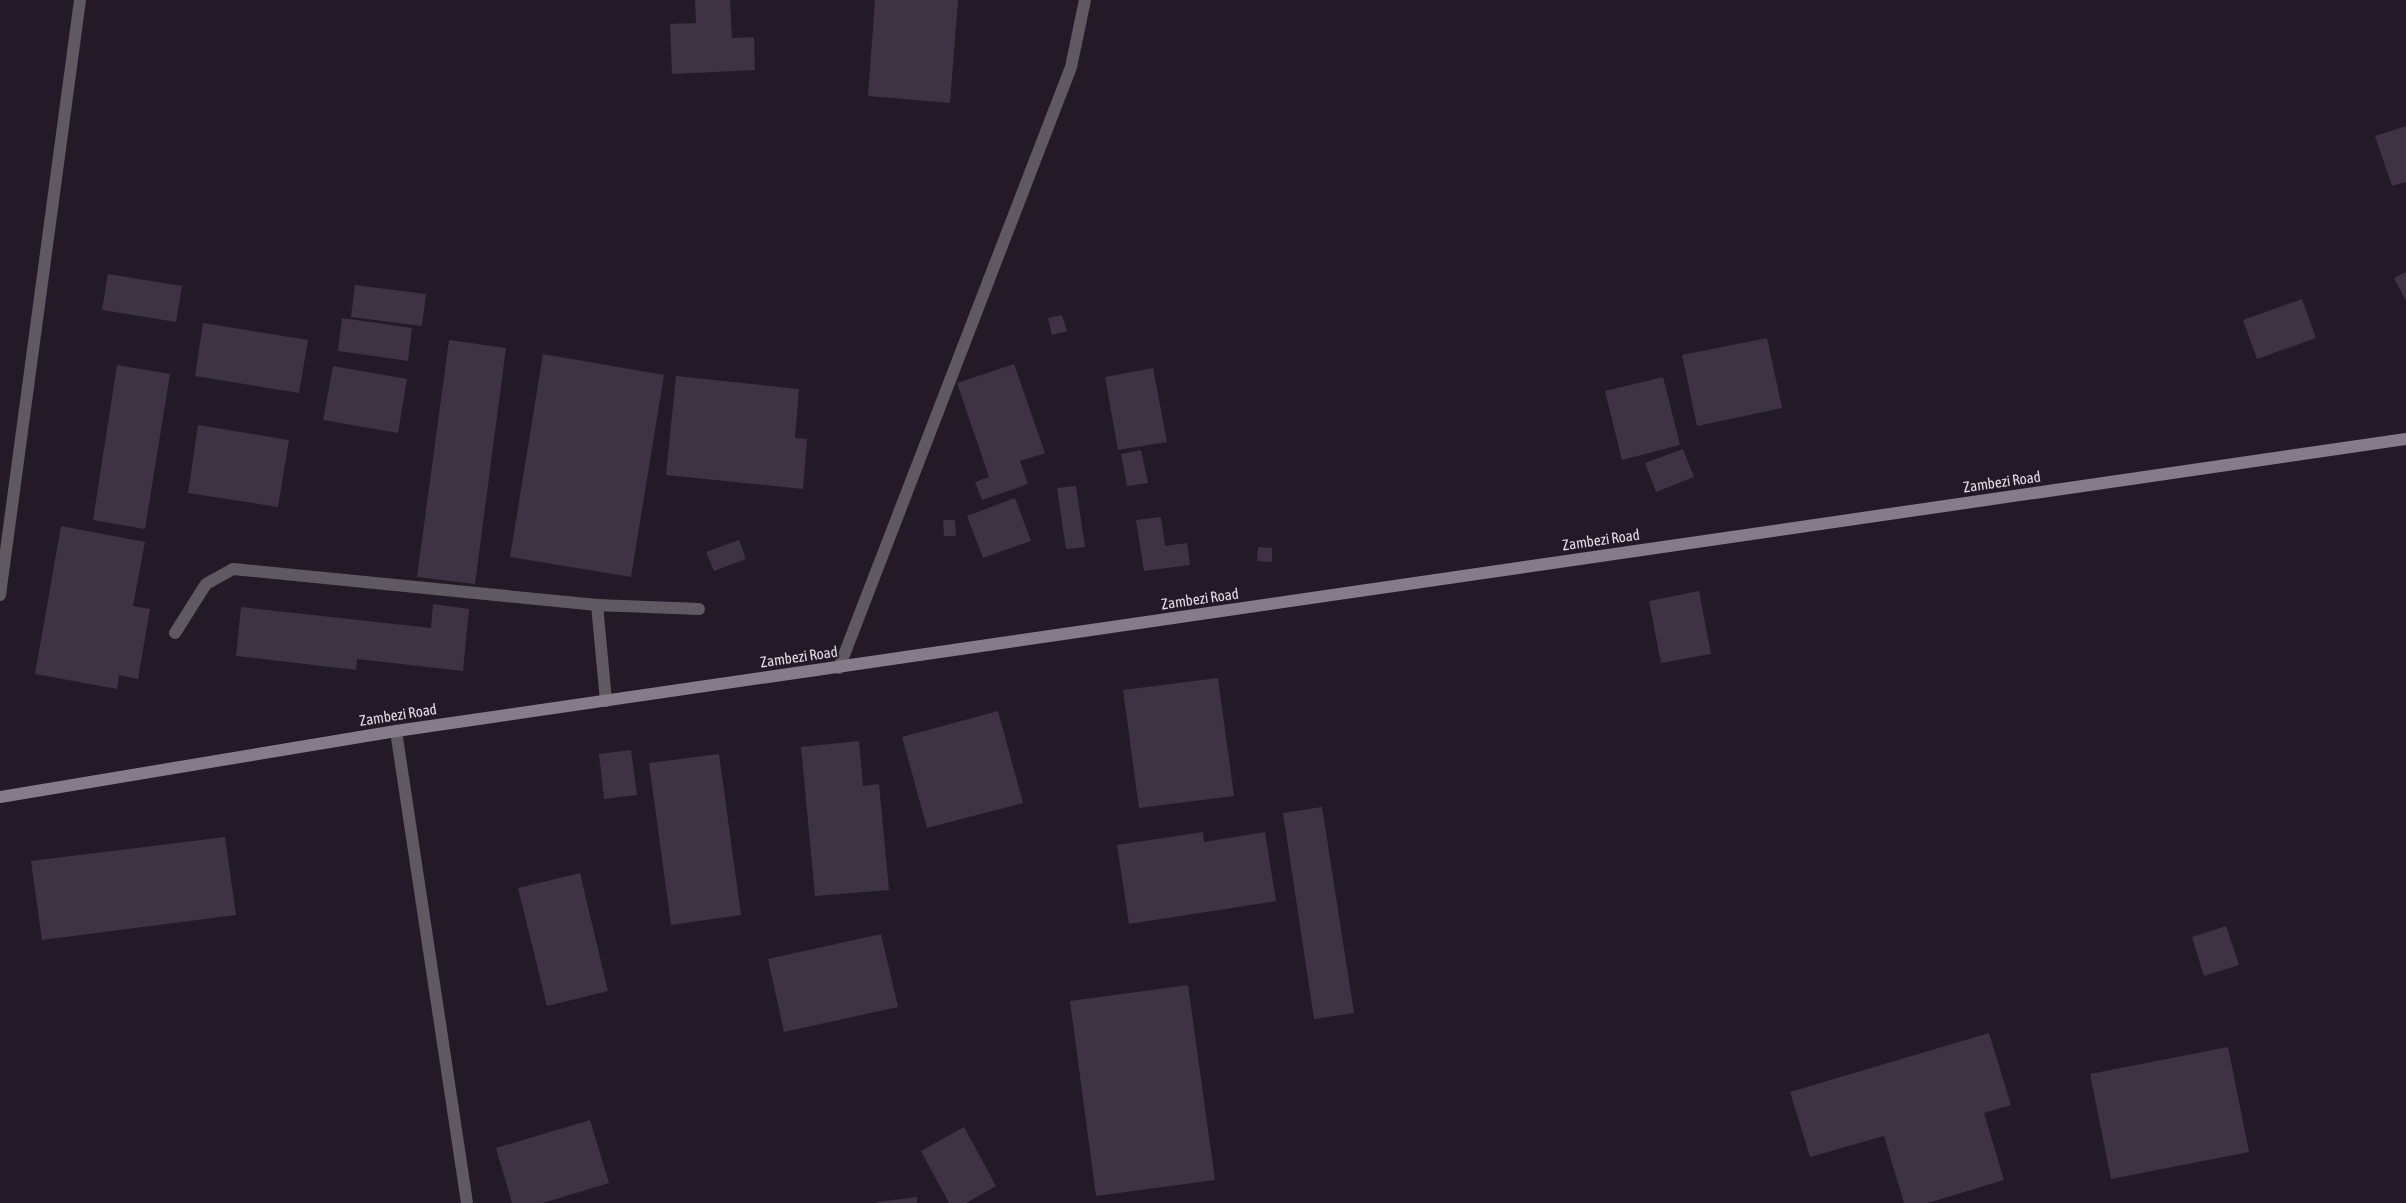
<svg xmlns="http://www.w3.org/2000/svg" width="2406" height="1203" font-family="'Asap Condensed',sans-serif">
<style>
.building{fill:#3d3342}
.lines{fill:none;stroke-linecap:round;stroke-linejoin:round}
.lane{stroke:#5f5a61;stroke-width:12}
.street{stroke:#5f5a61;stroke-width:12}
.secondary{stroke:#847c88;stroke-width:12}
.labels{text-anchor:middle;stroke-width:4;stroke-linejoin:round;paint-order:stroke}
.street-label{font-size:15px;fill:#e2dbe5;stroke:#231a27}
</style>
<rect width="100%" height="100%" fill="#231a27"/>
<g class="building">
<polygon points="695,0 730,0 732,38 754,37 755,70 672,74 670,24 696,23"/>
<polygon points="875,0 958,0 950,103 868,96"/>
<polygon points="2406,126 2406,182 2392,186 2375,136"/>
<polygon points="2406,272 2406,301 2394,278"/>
<polygon points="108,274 182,286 176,322 102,310"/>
<polygon points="355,285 426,294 422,326 351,317"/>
<polygon points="2302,299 2316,338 2257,359 2243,320"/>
<polygon points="1062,315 1067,331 1052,335 1048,318"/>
<polygon points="342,318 412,328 408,361 338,351"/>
<polygon points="203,323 308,340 299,393 195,376"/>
<polygon points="1767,338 1782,408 1697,426 1682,355"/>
<polygon points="449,340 506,348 475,584 417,577"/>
<polygon points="543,354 664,375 631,577 510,557"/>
<polygon points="1014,364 1045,453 1020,461 1028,484 982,500 975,482 989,477 957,383"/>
<polygon points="117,365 170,374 145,529 93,520"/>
<polygon points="333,366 407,379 398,433 323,420"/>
<polygon points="1153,368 1167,442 1118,450 1105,377"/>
<polygon points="676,376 799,389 795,438 807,439 803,489 666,475"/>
<polygon points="1663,377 1680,445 1622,460 1605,391"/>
<polygon points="198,425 289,440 278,507 188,493"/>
<polygon points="1683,449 1694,477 1656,492 1645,463"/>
<polygon points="1141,450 1148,483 1127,486 1121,454"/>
<polygon points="1076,486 1085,547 1066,549 1057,488"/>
<polygon points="1015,498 1031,541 983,558 967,516"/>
<polygon points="1161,517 1165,546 1187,543 1190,565 1144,571 1136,520"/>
<polygon points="943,520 955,520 956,536 944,536"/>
<polygon points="61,526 145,542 133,606 150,609 138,679 119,675 117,689 35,674"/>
<polygon points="739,540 746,559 714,571 706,552"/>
<polygon points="1258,547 1272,548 1272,562 1257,561"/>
<polygon points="1699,591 1711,654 1661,663 1649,601"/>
<polygon points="433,604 469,609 463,671 357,659 356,670 236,656 241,607 431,628"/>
<polygon points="1218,678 1234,796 1139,808 1123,690"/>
<polygon points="998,711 1023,803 927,828 902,737"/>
<polygon points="859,741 863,786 879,784 889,890 815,896 801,747"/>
<polygon points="631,750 637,795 604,799 599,754"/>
<polygon points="719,754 741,915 671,925 649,763"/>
<polygon points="1322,807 1354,1013 1314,1019 1283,813"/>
<polygon points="1203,832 1204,842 1265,832 1276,901 1129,924 1117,845"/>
<polygon points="225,837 236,915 42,940 31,861"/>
<polygon points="580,873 608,991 547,1006 518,888"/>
<polygon points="2226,926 2239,965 2204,976 2192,937"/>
<polygon points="881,934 898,1007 784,1032 768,959"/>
<polygon points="1188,985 1215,1180 1096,1196 1070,1001"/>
<polygon points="1989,1033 2011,1105 1984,1113 2004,1180 1928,1203 1904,1203 1884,1136 1810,1157 1790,1092"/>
<polygon points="2228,1047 2249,1152 2111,1179 2090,1074"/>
<polygon points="590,1120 609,1183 543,1203 512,1203 496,1148"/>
<polygon points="964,1127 996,1186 966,1203 949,1203 921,1151"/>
<polygon points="917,1197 917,1203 877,1203 877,1202"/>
</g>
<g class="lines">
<g class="lane">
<polyline points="175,633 206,584 233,569 597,605"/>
<polyline points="606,701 597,605 699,609"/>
</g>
<g class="street">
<polyline points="0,595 80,0"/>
<polyline points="839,668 1071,67 1085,0"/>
<polyline points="396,731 467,1203"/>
</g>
<polyline class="secondary" points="0,797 396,731 2406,439"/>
</g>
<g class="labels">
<g class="street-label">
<text transform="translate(2002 482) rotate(-8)" y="5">Zambezi Road</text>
<text transform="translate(1601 540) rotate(-8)" y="5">Zambezi Road</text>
<text transform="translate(1200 599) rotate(-8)" y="5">Zambezi Road</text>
<text transform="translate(799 657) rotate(-8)" y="5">Zambezi Road</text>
<text transform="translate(398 715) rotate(-9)" y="5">Zambezi Road</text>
</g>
</g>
</svg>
